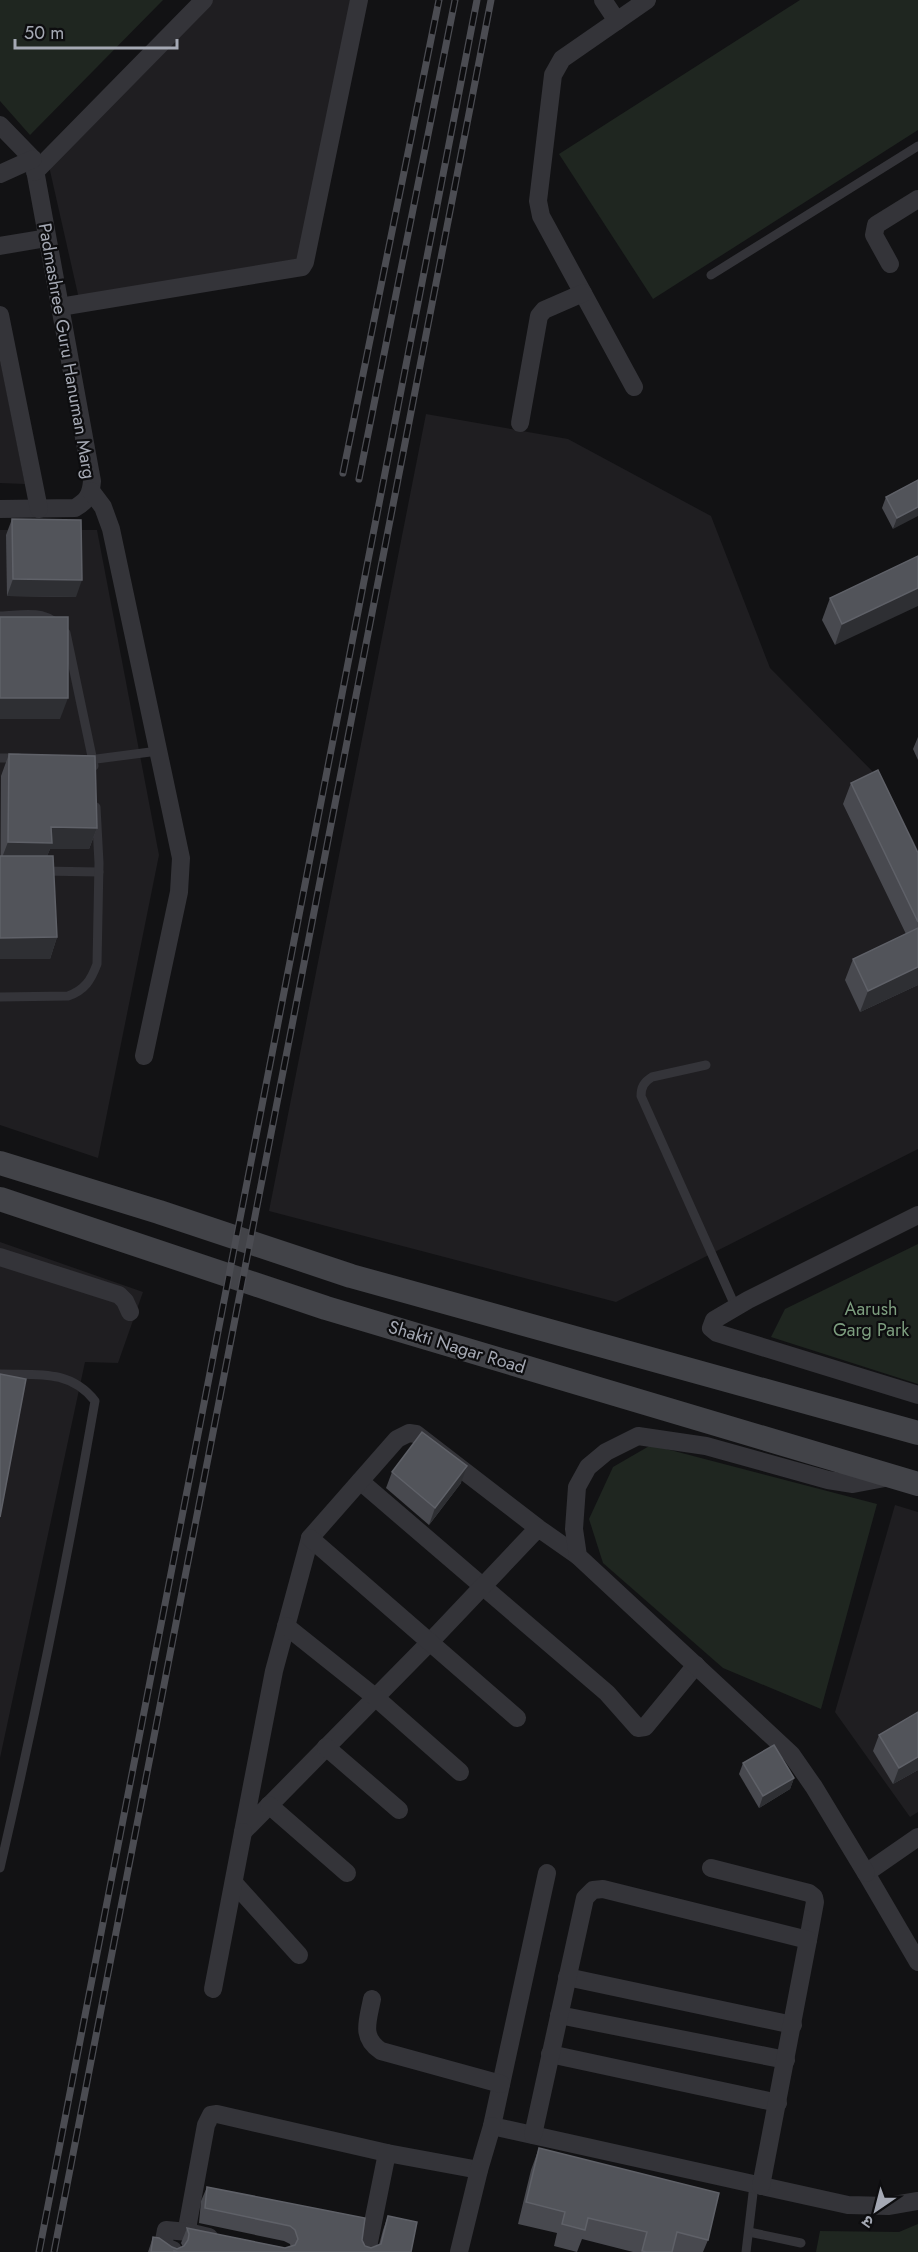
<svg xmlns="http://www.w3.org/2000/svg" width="918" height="2252" font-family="Jost,'Noto Sans Devanagari',sans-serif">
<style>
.built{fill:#1f1e21}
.green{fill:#1f2620}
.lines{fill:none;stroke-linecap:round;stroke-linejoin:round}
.lane{stroke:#343439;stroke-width:9}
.street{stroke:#343439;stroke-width:18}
.secondary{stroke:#424348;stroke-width:24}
.rail-casing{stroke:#4b4c52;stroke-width:7}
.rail{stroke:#0d0d0f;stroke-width:4.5;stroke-dasharray:14;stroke-linecap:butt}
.wall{fill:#48494f}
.shaded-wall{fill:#2e2f33}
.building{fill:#52545a;stroke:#5f6168;stroke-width:1.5}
.labels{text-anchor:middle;stroke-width:4.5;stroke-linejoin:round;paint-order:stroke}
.street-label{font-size:18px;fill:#a5a9b4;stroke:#0d0d0f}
.park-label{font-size:18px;fill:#7d9e7f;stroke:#0d0d0f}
</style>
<rect width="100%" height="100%" fill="#121214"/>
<g class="built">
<polygon points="193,0 354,0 302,264 79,299 46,153"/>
<polygon points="0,359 25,484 0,483"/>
<polygon points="426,414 568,439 711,516 770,668 886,785 918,850 918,1149 616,1302 269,1211"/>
<polygon points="0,530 97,530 159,855 98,1158 0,1125"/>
<polygon points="0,1242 143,1292 118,1363 85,1362 0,1758"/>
<polygon points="895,1505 918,1512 918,1812 910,1817 835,1712"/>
</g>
<g class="green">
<polygon points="0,0 163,0 30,135 0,101"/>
<polygon points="800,0 918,0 918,130 653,299 559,154"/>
<polygon points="918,1244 918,1384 771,1337 785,1309"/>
<polygon points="651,1445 877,1504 821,1709 723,1668 603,1563 589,1519 613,1467"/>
<polygon points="918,2224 918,2252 816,2252 820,2231 899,2232"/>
</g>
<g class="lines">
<g class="lane">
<polyline points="711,275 918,146"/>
<path d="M0 616C27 615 47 608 66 633L94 766"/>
<polyline points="0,758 19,758"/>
<polyline points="89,760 158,751"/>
<polyline points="42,871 99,872"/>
<path d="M0 997 68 996C85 990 91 980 97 964L99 863 96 807"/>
<path d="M706 1065 652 1077C644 1082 641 1087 641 1096L736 1308"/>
<path d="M0 1374C37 1375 70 1369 95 1401 68 1557 36 1713 0 1868"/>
<polyline points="749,2232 801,2243"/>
<polyline points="746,2252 754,2185"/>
</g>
<g class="street">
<polyline points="603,0 617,21"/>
<path d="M0 125 33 159 92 481C91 495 87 501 75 508L0 509"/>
<polyline points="35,172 204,0"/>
<polyline points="0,174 33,159"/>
<polyline points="0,246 47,238"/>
<polyline points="890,264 874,235 876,225 918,199"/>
<polyline points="60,307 302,267 305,262 359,0"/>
<polyline points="0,315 39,509"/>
<polyline points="634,387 541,216 538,201 553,75 562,59 647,0"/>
<polyline points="520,423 539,316 544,310 583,293"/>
<polyline points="91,491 103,507 111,529 181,858 179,892 144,1056"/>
<polyline points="918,1215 748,1300 714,1320 711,1328 717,1333 918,1395"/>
<polyline points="0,1257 119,1295 125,1301 130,1312"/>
<polyline points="360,1481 607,1693 638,1728 645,1727 696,1665"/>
<polyline points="538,1528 416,1434 409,1433 397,1439 310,1538 274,1671 243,1832 430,1642 538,1528 578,1556"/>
<polyline points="310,1538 517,1718"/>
<polyline points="286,1626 375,1697 460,1772"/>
<polyline points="326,1747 399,1810"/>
<polyline points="269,1805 347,1873"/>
<polyline points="918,1837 866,1873 918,1962"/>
<polyline points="711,1868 809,1893 814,1897 815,1902 808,1940"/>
<polyline points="547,1873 492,2126 848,2205 888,2206 918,2201"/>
<polyline points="866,1873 814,1787 791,1754 578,1556 574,1529 577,1487 588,1467 606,1452 638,1436 706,1446 828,1480 853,1484 890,1477"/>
<polyline points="234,1883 299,1955"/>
<polyline points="567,1977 793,2025"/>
<polyline points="213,1989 243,1832"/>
<path d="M372 1999C368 2021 360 2037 381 2051L501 2084"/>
<polyline points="559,2015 786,2060"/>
<polyline points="550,2054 778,2103"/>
<polyline points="533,2135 585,1898 593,1890 603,1889 808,1940 761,2186"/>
<polyline points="209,2237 188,2232 188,2223 206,2125 211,2115 217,2114 387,2153"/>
<polyline points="172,2252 173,2250 163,2246 166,2230 188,2232"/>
<polyline points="367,2252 387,2153 479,2170"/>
<polyline points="459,2252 479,2170 492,2126"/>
</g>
<g class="secondary">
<polyline points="0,1163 159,1212 351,1276 918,1433"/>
<polyline points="0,1199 326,1308 918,1484"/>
</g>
<defs>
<g id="rail">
<polyline points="343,473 439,0"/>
<polyline points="359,479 455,0"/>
<polyline points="39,2252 477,0"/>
<polyline points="54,2252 491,0"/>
</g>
</defs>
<use href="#rail" class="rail-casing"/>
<use href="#rail" class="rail"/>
</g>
<g class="wall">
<polygon points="918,480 893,529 882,508 886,497"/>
<polygon points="12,519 76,597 7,596 6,535"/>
<polygon points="918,556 835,645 822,620 830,598"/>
<polygon points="918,737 918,760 913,749"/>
<polygon points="9,754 97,828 89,849 50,849 47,856 57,937 50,959 0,959 1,776"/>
<polygon points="851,783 918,853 918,985 860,1012 845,980 853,959 906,934 843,804"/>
<polygon points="392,1472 461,1483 429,1525 386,1488"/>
<polygon points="918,1712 918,1770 893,1784 873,1751 879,1735"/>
<polygon points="743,1763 794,1778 790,1789 759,1808 739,1774"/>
<polygon points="539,2148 708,2240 703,2252 633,2252 582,2239 577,2252 554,2246 557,2233 518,2224 531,2170"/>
<polygon points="207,2187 362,2240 365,2246 371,2248 379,2245 383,2230 388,2216 411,2252 148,2252 153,2237 172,2247 177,2249 183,2247 181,2243 187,2228 285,2248 291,2247 290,2244 284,2241 199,2223 201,2201"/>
</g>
<g class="shaded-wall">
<polygon points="918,507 918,516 893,529 897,518"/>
<polygon points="13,579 82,580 76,597 7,596"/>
<polygon points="918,588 918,606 835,645 842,624"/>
<polygon points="0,698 68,698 60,719 0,719"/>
<polygon points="51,827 97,828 89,849 50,849 44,864 0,863 8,842"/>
<polygon points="57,937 50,959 0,959 0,938"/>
<polygon points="918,967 918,985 860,1012 868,991"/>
<polygon points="467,1466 461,1483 429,1525 435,1508"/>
<polygon points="918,1757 918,1770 893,1784 899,1768"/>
<polygon points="794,1778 790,1789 759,1808 763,1796"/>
</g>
<g class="building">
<polygon points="918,480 918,507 897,518 886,497"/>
<polygon points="12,519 81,520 82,580 13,579"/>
<polygon points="918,556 918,588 842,624 830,598"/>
<rect x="0" y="617" width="68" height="81"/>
<polygon points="9,754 95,756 97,828 51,827 52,843 8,842"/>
<polygon points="878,770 918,853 918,922 851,783"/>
<polygon points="0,856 53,856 57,937 0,938"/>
<polygon points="918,928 918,967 868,991 853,959"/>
<polygon points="0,1374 26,1379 0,1517"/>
<polygon points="422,1432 467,1466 435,1508 392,1472"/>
<polygon points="918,1712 918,1757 899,1768 879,1735"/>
<polygon points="774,1745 794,1778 763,1796 743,1763"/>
<polygon points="539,2148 719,2193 708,2240 677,2232 672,2252 646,2252 642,2251 647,2232 588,2218 585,2230 562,2224 565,2212 526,2202"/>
<polygon points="207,2187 365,2218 362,2240 365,2246 371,2248 381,2244 388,2216 417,2222 411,2252 178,2252 174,2251 174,2252 151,2252 153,2237 159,2238 172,2247 177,2249 184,2246 188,2240 189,2234 187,2228 285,2248 295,2245 298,2239 295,2230 290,2226 205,2208"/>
</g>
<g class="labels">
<g class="street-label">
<text transform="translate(67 351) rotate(80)" y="6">Padmashree Guru Hanuman Marg</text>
<text transform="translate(457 1347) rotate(17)" y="6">Shakti Nagar Road</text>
</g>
<g class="park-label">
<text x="871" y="1315">Aarush<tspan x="871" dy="21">Garg Park</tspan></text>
</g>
</g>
<g transform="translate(876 2210) rotate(215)" stroke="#0d0d0f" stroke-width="4.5" paint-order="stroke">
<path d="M0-4.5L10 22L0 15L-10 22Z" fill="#a5a9b4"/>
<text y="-9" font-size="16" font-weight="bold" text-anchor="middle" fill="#a5a9b4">उ</text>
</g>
<path d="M15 39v9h162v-9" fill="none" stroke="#a5a9b4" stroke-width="3"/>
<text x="24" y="39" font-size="18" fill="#a5a9b4" stroke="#0d0d0f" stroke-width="4.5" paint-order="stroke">50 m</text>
</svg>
